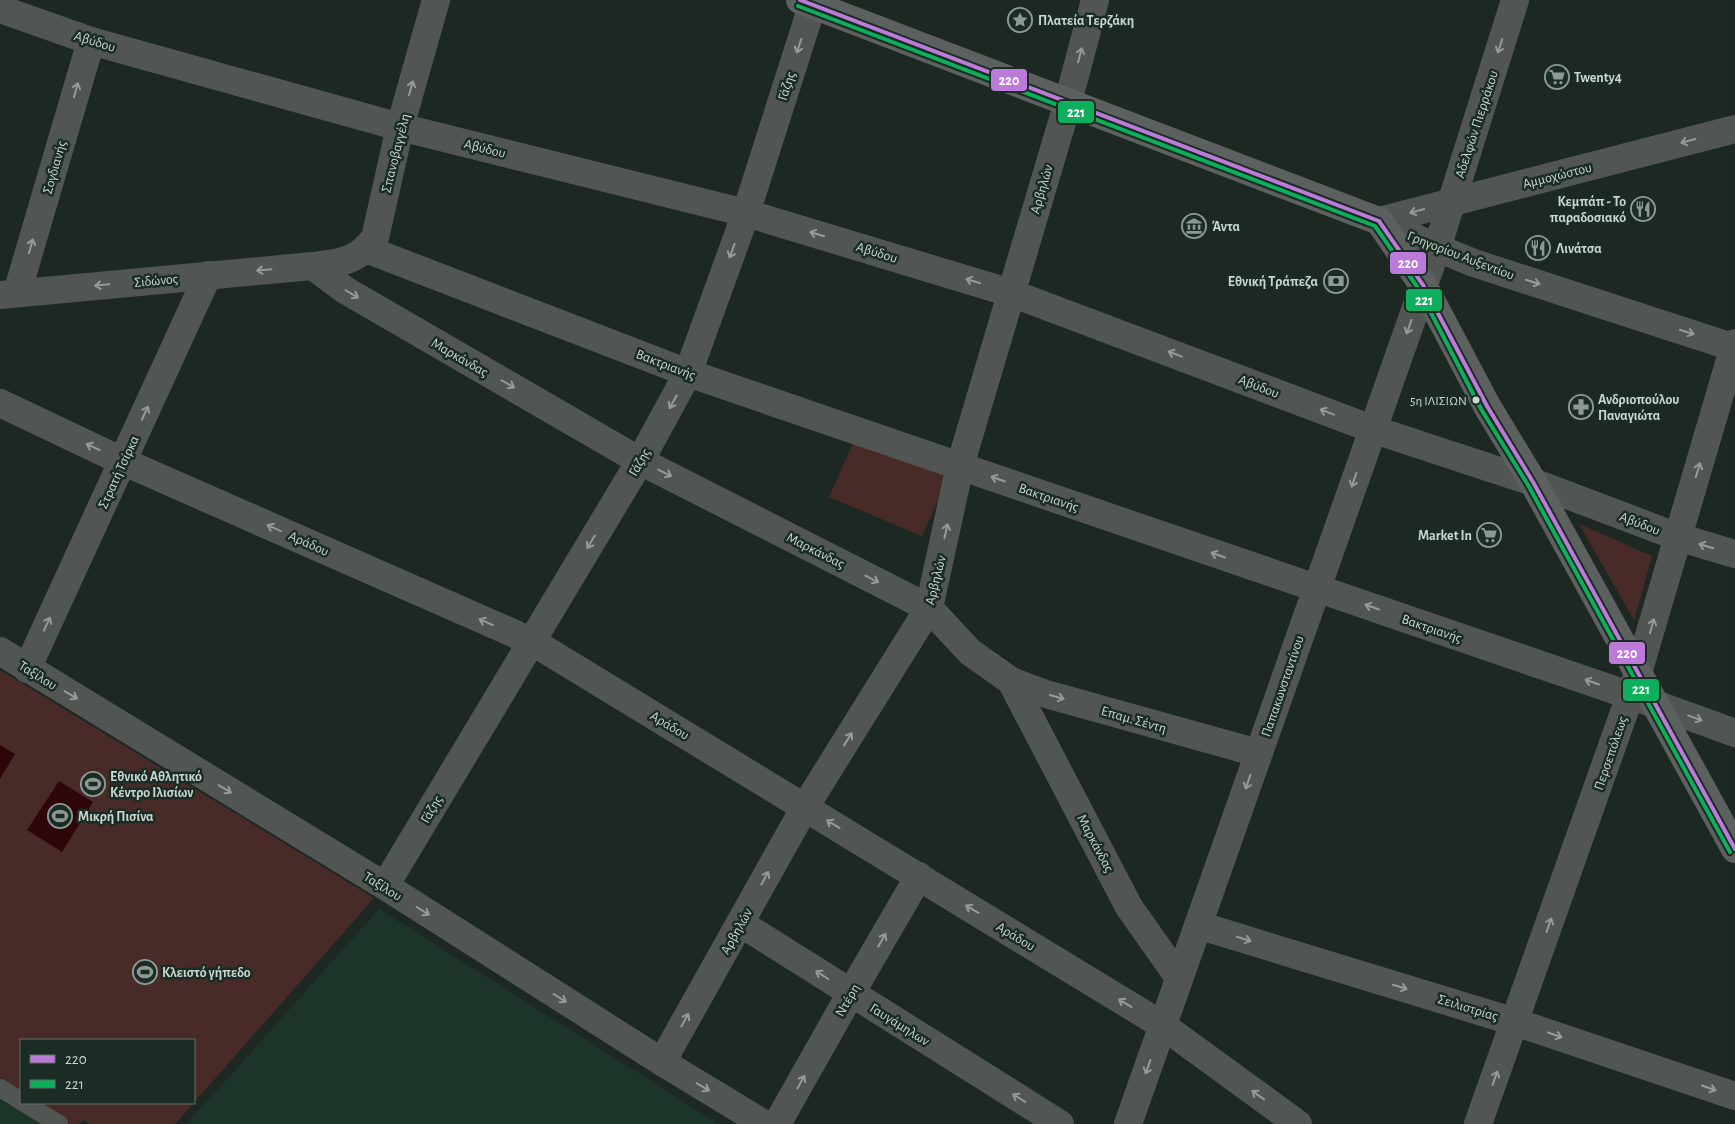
<svg xmlns="http://www.w3.org/2000/svg" width="1735" height="1124" font-family="'Alegreya Sans',sans-serif">
<style>
.built{fill:#1d3429}
.green{fill:#482b29}
.water{fill:#2c0608}
.lines{fill:none;stroke-linecap:round;stroke-linejoin:round}
.lane{stroke:#525653;stroke-width:18}
.street{stroke:#525653;stroke-width:28}
.secondary{stroke:#5c605e;stroke-width:28}
.bus-1-casing{stroke:#1a2c23;stroke-width:8}
.bus-2-casing{stroke:#1a2c23;stroke-width:8}
.bus-1{stroke:#bd7bd9;stroke-width:4}
.bus-2{stroke:#0daf5c;stroke-width:4}
.oneway{stroke:#959c98}
.bus-dot{fill:#cbd6d0;stroke:#1a2c23;stroke-width:2}
.labels{text-anchor:middle;stroke-width:5;stroke-linejoin:round;paint-order:stroke}
.bus-label{font-size:13px;fill:#cbd6d0;stroke:#1a2c23;text-anchor:end}
.poi-label{font-size:14px;font-weight:bold;fill:#cbd6d0;stroke:#1a2c23;text-anchor:start}
.street-label{font-size:14px;fill:#cbd6d0;stroke:#1a2c23}
.line-badge{stroke:#1a2c23;stroke-width:2}
.badge-label{font-size:14px;text-anchor:middle;font-weight:bold;fill:#fff}
</style>
<rect width="100%" height="100%" fill="#1e2823"/>
<g class="built">
<polygon points="379,909 719,1124 187,1124"/>
<polygon points="0,1080 38,1103 73,1124 0,1124"/>
</g>
<g class="green">
<polygon points="858,432 950,472 922,536 829,497"/>
<polygon points="1579,524 1652,556 1634,620"/>
<polygon points="0,670 374,898 175,1124 90,1124 83,1119 79,1124 71,1124 38,1103 194,1103 194,1040 21,1040 21,1092 0,1078"/>
</g>
<g class="water">
<polygon points="0,745 15,754 0,779"/>
<polygon points="59,781 93,802 62,852 27,830"/>
</g>
<g class="lines">
<g class="lane">
<polyline points="0,1088 21,1101"/>
<polyline points="24,1103 59,1124"/>
</g>
<g class="street">
<polyline points="0,9 91,41 400,127 746,213 1011,293 1372,429 1533,482 1678,537 1735,554"/>
<polyline points="1379,221 1437,248 1474,263 1735,348"/>
<polyline points="1379,221 1735,129"/>
<polyline points="366,249 688,373 1655,704 1735,733"/>
<polyline points="313,266 345,290 640,461 929,608 970,652 1011,681 1129,907 1179,978"/>
<polyline points="17,293 91,41"/>
<path d="M0 295 313 266C342 262 355 263 375 238L400 127 436 0"/>
<polyline points="0,403 122,461 531,641 1162,1025 1298,1124"/>
<polyline points="0,651 385,886 662,1062 764,1124"/>
<polyline points="27,669 208,275"/>
<polyline points="1011,681 1046,694 1258,753"/>
<polyline points="385,886 640,461 688,373 746,213 814,0"/>
<polyline points="740,923 1060,1124"/>
<polyline points="1198,925 1515,1022 1735,1096"/>
<polyline points="662,1062 805,807 929,608 960,466 1068,102 1095,0"/>
<polyline points="777,1124 851,993 919,876"/>
<polyline points="1128,1124 1437,248 1515,0"/>
<polyline points="1478,1124 1638,673 1735,343"/>
</g>
<polyline class="secondary" points="800,0 1379,221 1423,285 1487,406 1533,482 1735,849"/>
<defs>
<polyline id="bus-1" points="800,0 1379,221 1423,285 1487,406 1533,482 1735,849"/>
<polyline id="bus-2" points="798,6 1375,226 1418,288 1481,409 1528,485 1730,852"/>
</defs>
<use href="#bus-1" class="bus-1-casing"/>
<use href="#bus-2" class="bus-2-casing"/>
<use href="#bus-1" class="bus-1"/>
<use href="#bus-2" class="bus-2"/>
</g>
<defs><path id="oneway-shaft" d="M-6 0H5M1.5-3L5.5 0L1.5 3" fill="none" stroke-width="1.6" stroke-linecap="round" stroke-linejoin="round" transform="scale(1.25)"/></defs>
<g class="oneway">
<use href="#oneway-shaft" transform="translate(799 46) rotate(108)"/>
<use href="#oneway-shaft" transform="translate(1500 46) rotate(108)"/>
<use href="#oneway-shaft" transform="translate(1080 55) rotate(-75)"/>
<use href="#oneway-shaft" transform="translate(411 88) rotate(-74)"/>
<use href="#oneway-shaft" transform="translate(76 90) rotate(-74)"/>
<use href="#oneway-shaft" transform="translate(1688 141) rotate(165)"/>
<use href="#oneway-shaft" transform="translate(1417 211) rotate(165)"/>
<use href="#oneway-shaft" transform="translate(817 234) rotate(-163)"/>
<use href="#oneway-shaft" transform="translate(31 246) rotate(-74)"/>
<use href="#oneway-shaft" transform="translate(732 251) rotate(110)"/>
<use href="#oneway-shaft" transform="translate(264 270) rotate(175)"/>
<use href="#oneway-shaft" transform="translate(973 281) rotate(-163)"/>
<use href="#oneway-shaft" transform="translate(1533 282) rotate(18)"/>
<use href="#oneway-shaft" transform="translate(102 285) rotate(175)"/>
<use href="#oneway-shaft" transform="translate(352 294) rotate(30)"/>
<use href="#oneway-shaft" transform="translate(1409 327) rotate(110)"/>
<use href="#oneway-shaft" transform="translate(1687 332) rotate(18)"/>
<use href="#oneway-shaft" transform="translate(1175 354) rotate(-159)"/>
<use href="#oneway-shaft" transform="translate(508 384) rotate(30)"/>
<use href="#oneway-shaft" transform="translate(673 402) rotate(119)"/>
<use href="#oneway-shaft" transform="translate(1327 412) rotate(-159)"/>
<use href="#oneway-shaft" transform="translate(145 413) rotate(-65)"/>
<use href="#oneway-shaft" transform="translate(93 447) rotate(-155)"/>
<use href="#oneway-shaft" transform="translate(1698 470) rotate(-73)"/>
<use href="#oneway-shaft" transform="translate(665 473) rotate(27)"/>
<use href="#oneway-shaft" transform="translate(998 479) rotate(-161)"/>
<use href="#oneway-shaft" transform="translate(1354 480) rotate(109)"/>
<use href="#oneway-shaft" transform="translate(274 528) rotate(-156)"/>
<use href="#oneway-shaft" transform="translate(946 531) rotate(-77)"/>
<use href="#oneway-shaft" transform="translate(591 542) rotate(121)"/>
<use href="#oneway-shaft" transform="translate(1706 546) rotate(-163)"/>
<use href="#oneway-shaft" transform="translate(1218 555) rotate(-161)"/>
<use href="#oneway-shaft" transform="translate(872 579) rotate(27)"/>
<use href="#oneway-shaft" transform="translate(1372 607) rotate(-161)"/>
<use href="#oneway-shaft" transform="translate(486 622) rotate(-156)"/>
<use href="#oneway-shaft" transform="translate(47 624) rotate(-65)"/>
<use href="#oneway-shaft" transform="translate(1652 626) rotate(-74)"/>
<use href="#oneway-shaft" transform="translate(1592 682) rotate(-161)"/>
<use href="#oneway-shaft" transform="translate(71 695) rotate(31)"/>
<use href="#oneway-shaft" transform="translate(1057 697) rotate(16)"/>
<use href="#oneway-shaft" transform="translate(1695 718) rotate(20)"/>
<use href="#oneway-shaft" transform="translate(848 739) rotate(-58)"/>
<use href="#oneway-shaft" transform="translate(1248 782) rotate(109)"/>
<use href="#oneway-shaft" transform="translate(225 789) rotate(31)"/>
<use href="#oneway-shaft" transform="translate(833 824) rotate(-149)"/>
<use href="#oneway-shaft" transform="translate(765 878) rotate(-61)"/>
<use href="#oneway-shaft" transform="translate(972 909) rotate(-149)"/>
<use href="#oneway-shaft" transform="translate(423 911) rotate(32)"/>
<use href="#oneway-shaft" transform="translate(1549 925) rotate(-71)"/>
<use href="#oneway-shaft" transform="translate(1244 939) rotate(17)"/>
<use href="#oneway-shaft" transform="translate(882 940) rotate(-60)"/>
<use href="#oneway-shaft" transform="translate(822 975) rotate(-148)"/>
<use href="#oneway-shaft" transform="translate(1400 987) rotate(17)"/>
<use href="#oneway-shaft" transform="translate(560 998) rotate(32)"/>
<use href="#oneway-shaft" transform="translate(1125 1003) rotate(-149)"/>
<use href="#oneway-shaft" transform="translate(685 1020) rotate(-61)"/>
<use href="#oneway-shaft" transform="translate(1555 1035) rotate(19)"/>
<use href="#oneway-shaft" transform="translate(1148 1067) rotate(109)"/>
<use href="#oneway-shaft" transform="translate(1495 1078) rotate(-71)"/>
<use href="#oneway-shaft" transform="translate(801 1082) rotate(-61)"/>
<use href="#oneway-shaft" transform="translate(703 1087) rotate(31)"/>
<use href="#oneway-shaft" transform="translate(1709 1088) rotate(19)"/>
<use href="#oneway-shaft" transform="translate(1258 1095) rotate(-144)"/>
<use href="#oneway-shaft" transform="translate(1019 1098) rotate(-148)"/>
</g>
<defs>
<symbol id="sight-ring" viewBox="-11 -11 22 22"><circle r="9.5" fill="#1a2c23" stroke="#8e9993" stroke-width="1.5"/><path d="M0-6L1.8-2.2L6-1.7L2.9 1.2L3.7 5.4L0 3.3L-3.7 5.4L-2.9 1.2L-6-1.7L-1.8-2.2Z" fill="#8e9993"/></symbol>
<symbol id="supermarket-ring" viewBox="-11 -11 22 22"><circle r="9.5" fill="#1a2c23" stroke="#8e9993" stroke-width="1.5"/><path d="M-6-5.5h2.5l.6 2H6L4.5 2H-2.5L-4.4-4H-6ZM-1.5 3.2a1.3 1.3 0 1 0 .1 0ZM3 3.2a1.3 1.3 0 1 0 .1 0Z" fill="#8e9993"/></symbol>
<symbol id="restaurant-ring" viewBox="-11 -11 22 22"><circle r="9.5" fill="#1a2c23" stroke="#8e9993" stroke-width="1.5"/><path d="M-5-6h1v4h1v-4h1v4h1v-4h1v5L-1.5 .5V6h-2V.5L-5-1ZM5-6V6H3V1.5H1.5Q1.5-4 5-6Z" fill="#8e9993"/></symbol>
<symbol id="museum-ring" viewBox="-11 -11 22 22"><circle r="9.5" fill="#1a2c23" stroke="#8e9993" stroke-width="1.5"/><path d="M0-6L6-3V-2H-6V-3ZM-5-1h2V3h-2ZM-1-1h2V3h-2ZM3-1h2V3H3ZM-6 4H6V6H-6Z" fill="#8e9993"/></symbol>
<symbol id="bank-ring" viewBox="-11 -11 22 22"><circle r="9.5" fill="#1a2c23" stroke="#8e9993" stroke-width="1.5"/><path d="M-6-4H6V4H-6ZM0-2.3a2.3 2.3 0 1 0 0 4.6a2.3 2.3 0 1 0 0-4.6Z" fill="#8e9993"/></symbol>
<symbol id="pharmacy-ring" viewBox="-11 -11 22 22"><circle r="9.5" fill="#1a2c23" stroke="#8e9993" stroke-width="1.5"/><path d="M-2-6h4v4h4v4h-4v4h-4v-4h-4v-4h4Z" fill="#8e9993"/></symbol>
<symbol id="stadium-ring" viewBox="-11 -11 22 22"><circle r="9.5" fill="#1a2c23" stroke="#8e9993" stroke-width="1.5"/><path d="M0-5a6.5 5 0 1 0 0 10a6.5 5 0 1 0 0-10ZM-3.5-1.8h7v3.6h-7Z" fill="#8e9993"/></symbol>
</defs>
<g fill-rule="evenodd">
<use href="#sight-ring" x="1006" y="6" width="28" height="28"/>
<use href="#supermarket-ring" x="1543" y="63" width="28" height="28"/>
<use href="#restaurant-ring" x="1629" y="195" width="28" height="28"/>
<use href="#museum-ring" x="1180" y="212" width="28" height="28"/>
<use href="#restaurant-ring" x="1524" y="234" width="28" height="28"/>
<use href="#bank-ring" x="1322" y="267" width="28" height="28"/>
<use href="#pharmacy-ring" x="1567" y="393" width="28" height="28"/>
<use href="#supermarket-ring" x="1475" y="521" width="28" height="28"/>
<use href="#stadium-ring" x="79" y="770" width="28" height="28"/>
<use href="#stadium-ring" x="46" y="802" width="28" height="28"/>
<use href="#stadium-ring" x="131" y="958" width="28" height="28"/>
</g>
<circle class="bus-dot" cx="1476" cy="400" r="4.5"/>
<g class="labels">
<g class="bus-label">
<text x="1467" y="405">5η ΙΛΙΣΙΩΝ</text>
</g>
<g class="poi-label">
<text x="1038" y="25">Πλατεία Τερζάκη</text>
<text x="1574" y="82">Twenty4</text>
<text x="1626" y="206" text-anchor="end">Κεμπάπ - Το<tspan x="1626" dy="16">παραδοσιακό</tspan></text>
<text x="1212" y="231">Άντα</text>
<text x="1556" y="253">Λινάτσα</text>
<text x="1318" y="286" text-anchor="end">Εθνική Τράπεζα</text>
<text x="1598" y="404">Ανδριοπούλου<tspan x="1598" dy="16">Παναγιώτα</tspan></text>
<text x="1472" y="540" text-anchor="end">Market In</text>
<text x="110" y="781">Εθνικό Αθλητικό<tspan x="110" dy="16">Κέντρο Ιλισίων</tspan></text>
<text x="78" y="821">Μικρή Πισίνα</text>
<text x="162" y="977">Κλειστό γήπεδο</text>
</g>
<g class="street-label">
<text transform="translate(95 41) rotate(17)" y="5">Αβύδου</text>
<text transform="translate(786 86) rotate(-72)" y="5">Γάζης</text>
<text transform="translate(1476 124) rotate(-72)" y="5">Αδελφών Πιερράκου</text>
<text transform="translate(485 148) rotate(14)" y="5">Αβύδου</text>
<text transform="translate(395 153) rotate(-76)" y="5">Σπανοβαγγέλη</text>
<text transform="translate(54 167) rotate(-74)" y="5">Σογδιανής</text>
<text transform="translate(1557 175) rotate(-14)" y="5">Αμμοχώστου</text>
<text transform="translate(1041 189) rotate(-74)" y="5">Αρβηλών</text>
<text transform="translate(877 252) rotate(17)" y="5">Αβύδου</text>
<text transform="translate(1461 255) rotate(21)" y="5">Γρηγορίου Αυξεντίου</text>
<text transform="translate(156 280) rotate(-5)" y="5">Σιδώνος</text>
<text transform="translate(460 357) rotate(30)" y="5">Μαρκάνδας</text>
<text transform="translate(666 364) rotate(21)" y="5">Βακτριανής</text>
<text transform="translate(1259 386) rotate(21)" y="5">Αβύδου</text>
<text transform="translate(639 462) rotate(-60)" y="5">Γάζης</text>
<text transform="translate(118 472) rotate(-65)" y="5">Στρατή Τσίρκα</text>
<text transform="translate(1049 497) rotate(19)" y="5">Βακτριανής</text>
<text transform="translate(1640 523) rotate(21)" y="5">Αβύδου</text>
<text transform="translate(309 543) rotate(24)" y="5">Αράδου</text>
<text transform="translate(816 550) rotate(27)" y="5">Μαρκάνδας</text>
<text transform="translate(935 580) rotate(-76)" y="5">Αρβηλών</text>
<text transform="translate(1432 628) rotate(19)" y="5">Βακτριανής</text>
<text transform="translate(38 675) rotate(32)" y="5">Ταξίλου</text>
<text transform="translate(1282 686) rotate(-71)" y="5">Παπακωνσταντίνου</text>
<text transform="translate(1134 719) rotate(16)" y="5">Επαμ. Σέντη</text>
<text transform="translate(670 725) rotate(31)" y="5">Αράδου</text>
<text transform="translate(1610 753) rotate(-71)" y="5">Περσεπόλεως</text>
<text transform="translate(431 809) rotate(-59)" y="5">Γάζης</text>
<text transform="translate(1096 843) rotate(62)" y="5">Μαρκάνδας</text>
<text transform="translate(383 886) rotate(32)" y="5">Ταξίλου</text>
<text transform="translate(736 931) rotate(-61)" y="5">Αρβηλών</text>
<text transform="translate(1016 936) rotate(31)" y="5">Αράδου</text>
<text transform="translate(847 1000) rotate(-60)" y="5">Ντέρη</text>
<text transform="translate(1468 1007) rotate(17)" y="5">Σειλιστρίας</text>
<text transform="translate(900 1024) rotate(32)" y="5">Γαυγάμηλων</text>
</g>
</g>
<g class="line-badge">
<rect x="990" y="68" width="38" height="24" rx="5" fill="#bd7bd9"/>
<rect x="1057" y="100" width="38" height="24" rx="5" fill="#0daf5c"/>
<rect x="1389" y="251" width="38" height="24" rx="5" fill="#bd7bd9"/>
<rect x="1405" y="288" width="38" height="24" rx="5" fill="#0daf5c"/>
<rect x="1608" y="641" width="38" height="24" rx="5" fill="#bd7bd9"/>
<rect x="1622" y="678" width="38" height="24" rx="5" fill="#0daf5c"/>
</g>
<g class="badge-label">
<text x="1009" y="85">220</text>
<text x="1076" y="117">221</text>
<text x="1408" y="268">220</text>
<text x="1424" y="305">221</text>
<text x="1627" y="658">220</text>
<text x="1641" y="694">221</text>
</g>
<rect x="20" y="1039" width="175" height="65" fill="#1a2c23" stroke="#617068"/>
<rect x="30" y="1055" width="25" height="8" fill="#bd7bd9" stroke="#617068"/>
<text x="65" y="1064" font-size="15" fill="#cbd6d0">220</text>
<rect x="30" y="1080" width="25" height="8" fill="#0daf5c" stroke="#617068"/>
<text x="65" y="1089" font-size="15" fill="#cbd6d0">221</text>
</svg>
